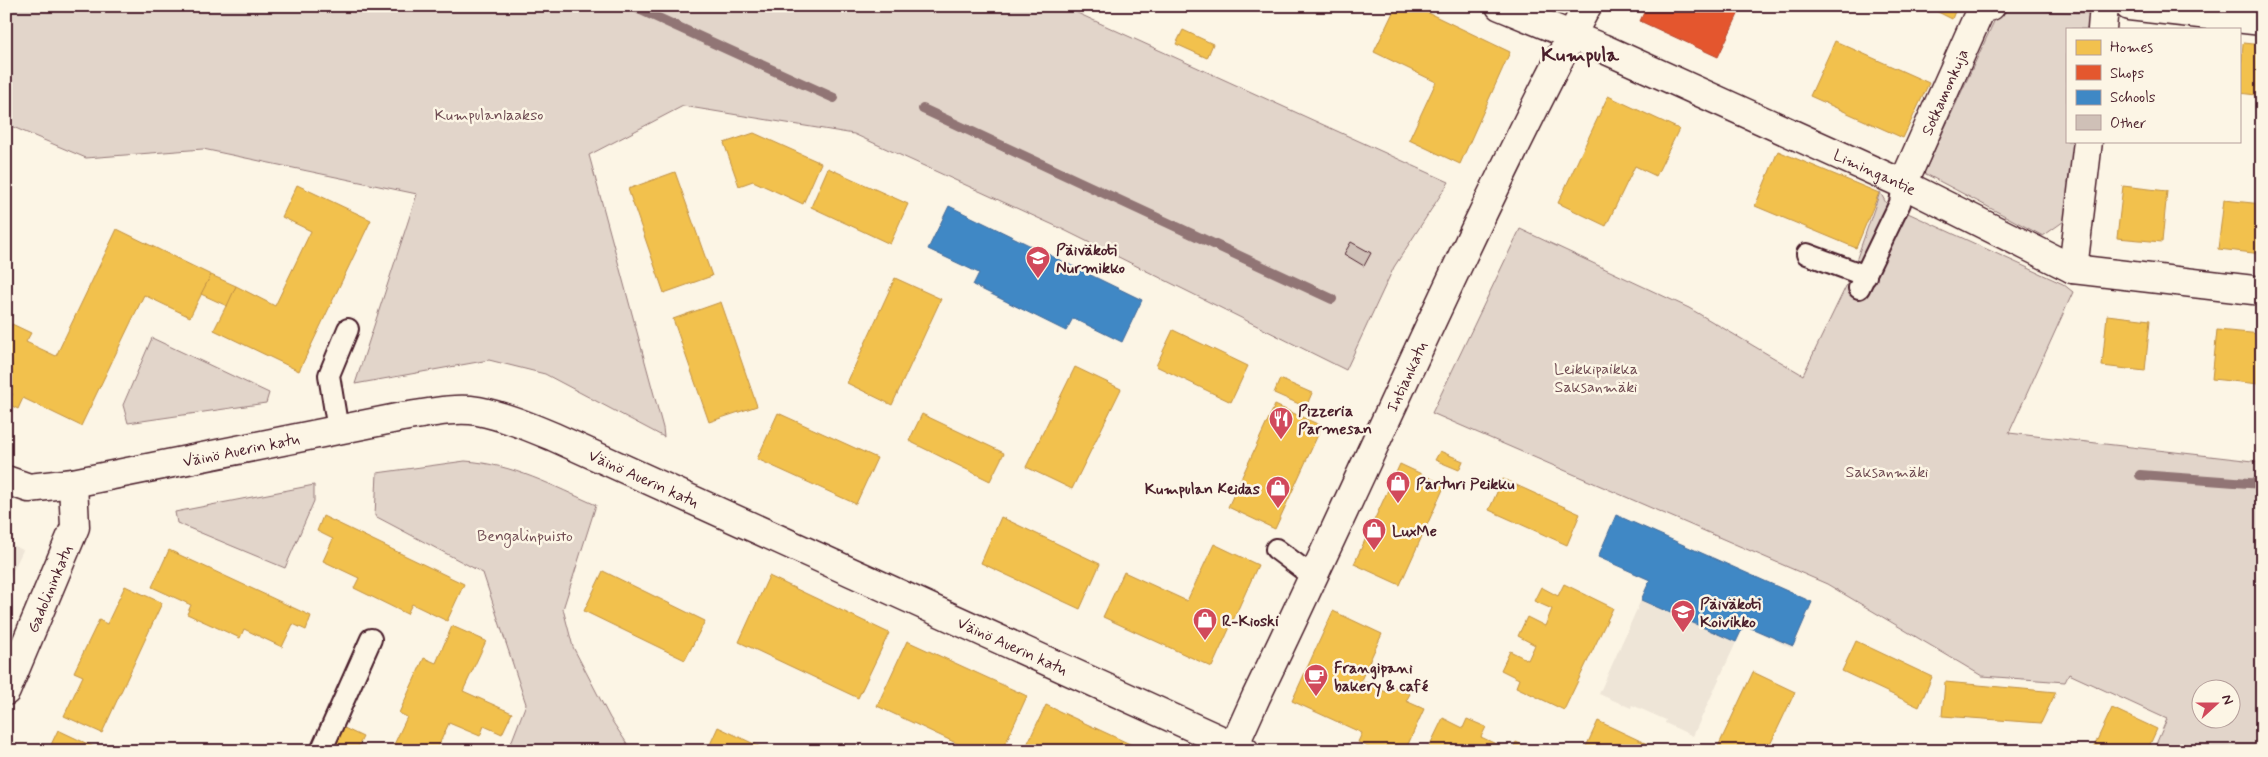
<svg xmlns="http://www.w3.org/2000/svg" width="2268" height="757" font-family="Mynerve,sans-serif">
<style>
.built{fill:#eee5d7}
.green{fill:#e2d5ca;stroke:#967a7a;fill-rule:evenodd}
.homes{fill:#f2c14e;stroke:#c09044}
.shops{fill:#e4572e;stroke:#b6462d}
.schools{fill:#3f88c5;stroke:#426897}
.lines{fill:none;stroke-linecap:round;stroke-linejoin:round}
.stream{stroke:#917474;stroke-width:10}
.building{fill:#cfc0b7;stroke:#4a1f2b}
.service-casing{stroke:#4a1f2b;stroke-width:24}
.minor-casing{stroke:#4a1f2b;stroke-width:31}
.tertiary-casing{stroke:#4a1f2b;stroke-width:31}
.service{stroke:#fcf5e5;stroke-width:20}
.minor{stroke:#fcf5e5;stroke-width:28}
.tertiary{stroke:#fcf5e5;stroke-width:28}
.labels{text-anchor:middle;stroke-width:5;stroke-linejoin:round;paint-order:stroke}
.street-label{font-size:16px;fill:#4a1f2b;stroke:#fcf5e5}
.park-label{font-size:16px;fill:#704c53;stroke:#fcf5e5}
.poi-label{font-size:16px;font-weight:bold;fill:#4a1f2b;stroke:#fcf5e5;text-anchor:start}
.district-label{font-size:21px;font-weight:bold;fill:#4a1f2b;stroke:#fcf5e5}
</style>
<rect width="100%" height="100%" fill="#fcf5e5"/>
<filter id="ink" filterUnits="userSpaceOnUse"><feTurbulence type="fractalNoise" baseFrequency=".02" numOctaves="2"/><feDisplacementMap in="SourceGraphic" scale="10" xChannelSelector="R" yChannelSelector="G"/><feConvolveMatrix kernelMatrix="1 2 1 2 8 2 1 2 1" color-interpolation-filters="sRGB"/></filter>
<g filter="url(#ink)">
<g class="built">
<polygon points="1616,515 1812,602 1791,648 1744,625 1693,736 1665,723 1666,720 1632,705 1631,708 1599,694 1650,580 1598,557"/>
<polygon points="6,542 23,550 6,586"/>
</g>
<g class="green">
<polygon points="6,6 1062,6 1449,182 1394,267 1346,370 1060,228 854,134 683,106 589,155 663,428 664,437 545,374 489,360 355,384 417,194 203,149 86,158 6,124"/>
<polygon points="2021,6 2052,12 2093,13 2092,29 2067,29 2067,141 2078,141 2067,219 2043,236 1924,173 1997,15"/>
<path d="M1880 192 1886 203 2063 284 2073 292 2009 433 2262 462V751H2153L2167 719 2069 674 2065 682 1982 676 1827 584 1432 413 1520 229 1689 308 1803 375 1850 278ZM2200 690H2230V720H2200Z"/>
<polygon points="152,338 269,393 266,403 128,423 123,405"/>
<path d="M465 461C513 464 553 486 596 505L563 609 573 647 610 718 632 751H508L526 704 483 573 375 516 377 473Z"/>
<polygon points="314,485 314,501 285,568 177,523 175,512"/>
</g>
<g class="homes">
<polygon points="1396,6 1414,6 1510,52 1460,164 1409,140 1436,82 1374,52"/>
<polygon points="1926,6 1957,6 1952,19"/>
<polygon points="1183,30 1213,44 1207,58 1176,44"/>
<polygon points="1835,41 1929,83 1903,138 1810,96"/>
<polygon points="2243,43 2262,45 2262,98 2256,98 2256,95 2239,93"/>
<polygon points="1608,96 1679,129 1656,176 1635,166 1606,226 1558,203"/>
<polygon points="754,133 821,163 803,204 753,181 739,186 724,143"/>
<polygon points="1778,151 1879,193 1856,248 1755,206"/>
<polygon points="828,168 908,204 890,244 811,207"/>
<polygon points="675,172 712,276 664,293 628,189"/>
<polygon points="297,185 371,220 299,371 214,330 236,286 275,306 311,231 282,217"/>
<polygon points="2123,186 2167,191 2162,242 2117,238"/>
<polygon points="2224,200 2262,204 2262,254 2218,249"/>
<polygon points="117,229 211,275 190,317 144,295 81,426 23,398 18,409 8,404 13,394 6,390 6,333 8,333 12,324 31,333 26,342 56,356"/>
<polygon points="211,275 236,286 227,306 201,294"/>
<polygon points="895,278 941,299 892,405 847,383"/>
<polygon points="721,302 757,406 709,422 673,319"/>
<polygon points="2107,315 2150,320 2145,371 2102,366"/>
<polygon points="1173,330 1248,366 1231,402 1156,366"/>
<polygon points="2217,330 2262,334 2259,384 2212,379"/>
<polygon points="1075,367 1121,389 1072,489 1026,467"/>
<polygon points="1280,379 1312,393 1306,407 1274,393"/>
<polygon points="1275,405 1322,426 1275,529 1228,507"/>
<polygon points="778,413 877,458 856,504 757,459"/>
<polygon points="922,414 1004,453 990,481 909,441"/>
<polygon points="1440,451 1463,461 1459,470 1435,460"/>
<polygon points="1400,464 1445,485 1400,585 1354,564"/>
<polygon points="1503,479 1580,514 1567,545 1489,510"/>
<polygon points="323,516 464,584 447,621 412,604 407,614 354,588 359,578 323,561 333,539 317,531"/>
<polygon points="1001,517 1100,564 1080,609 981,563"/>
<polygon points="1214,544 1258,565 1212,667 1103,617 1124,572 1187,601"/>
<polygon points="169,550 311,616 306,630 293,624 282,647 244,629 240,638 187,614 191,605 152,587"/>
<polygon points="603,571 705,621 685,660 584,611"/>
<polygon points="769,576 889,633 858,698 739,642"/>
<polygon points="1564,584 1613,608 1564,710 1516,687 1519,679 1501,670 1510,651 1528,660 1535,645 1518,636 1527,617 1545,626 1552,609 1534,601 1541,587 1558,596"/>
<polygon points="125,586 162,603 102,733 64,716 83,676 74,672 99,620 107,624"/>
<polygon points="1333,611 1382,634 1361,680 1386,692 1389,684 1410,694 1406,701 1424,709 1405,751 1392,747 1390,751 1376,751 1358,742 1362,733 1292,701"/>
<polygon points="452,626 486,641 463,691 512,713 502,734 484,726 480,736 449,723 436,751 391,751 407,717 399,713 424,658 436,663"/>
<polygon points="907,641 1027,696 1002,751 973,751 877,706"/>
<polygon points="1856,641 1932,677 1919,707 1842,671"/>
<polygon points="1753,672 1795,692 1767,751 1716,751"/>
<polygon points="1945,682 2056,692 2041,723 1942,716"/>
<polygon points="1046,705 1104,732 1145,751 1024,751"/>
<polygon points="2112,708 2157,729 2147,751 2092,751"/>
<polygon points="1443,718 1463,728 1467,719 1486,727 1481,737 1511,751 1427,751"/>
<polygon points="1598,721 1662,751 1584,751"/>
<polygon points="340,726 363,737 356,751 328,751"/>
<polygon points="718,727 769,751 707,751"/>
<polygon points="58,730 94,747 92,751 48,751"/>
<polygon points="1516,742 1534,751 1512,751"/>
</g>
<polygon class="shops" points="1647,6 1742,6 1718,57 1640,21"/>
<g class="schools">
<polygon points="949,206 1142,300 1122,342 1073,318 1066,331 973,285 979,273 928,249"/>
<polygon points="1616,515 1812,602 1793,646 1744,625 1736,642 1641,600 1650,580 1598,557"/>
</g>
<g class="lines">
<g class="stream">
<polyline points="632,6 834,98"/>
<polyline points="923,109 1332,299"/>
<polyline points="2140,475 2262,484"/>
</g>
</g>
<polygon class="building" points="1351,242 1371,253 1364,266 1344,254"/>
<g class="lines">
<defs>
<g id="service">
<polyline points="1807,254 1866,276"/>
<polyline points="1859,288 1900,203 1903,184"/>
<polyline points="338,430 329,375 348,329"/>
<polyline points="1276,549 1312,576"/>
<polyline points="321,751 371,639"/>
</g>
<g id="minor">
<path id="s1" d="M1500 6 1602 48 1903 184 2073 269 2262 291"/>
<polyline points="2129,6 2262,21"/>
<polyline points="2102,29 2104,6"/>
<path id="s2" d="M1903 184 1981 9 1991 6"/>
<polyline points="2073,269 2088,141"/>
<path id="s3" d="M6 480 29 488 73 483 402 417C425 414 454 407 478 411 504 416 530 427 554 437L1234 746"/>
<path id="s4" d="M6 691 75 527 73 483"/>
</g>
<g id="tertiary">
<path id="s5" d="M1245 751 1234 746 1256 697C1367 468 1467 232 1587 6"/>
</g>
</defs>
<use href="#service" class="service-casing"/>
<use href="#minor" class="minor-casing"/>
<use href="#tertiary" class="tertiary-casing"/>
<use href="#service" class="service"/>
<use href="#minor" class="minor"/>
<use href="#tertiary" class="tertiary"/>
</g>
</g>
<defs>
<symbol id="school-pin" viewBox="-11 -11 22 30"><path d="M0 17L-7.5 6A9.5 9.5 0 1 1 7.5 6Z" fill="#d1495b" stroke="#fcf5e5"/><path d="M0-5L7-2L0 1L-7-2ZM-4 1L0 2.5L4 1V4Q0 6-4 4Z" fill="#fff"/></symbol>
<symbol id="restaurant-pin" viewBox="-11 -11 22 30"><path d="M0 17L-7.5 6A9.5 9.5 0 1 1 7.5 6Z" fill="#d1495b" stroke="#fcf5e5"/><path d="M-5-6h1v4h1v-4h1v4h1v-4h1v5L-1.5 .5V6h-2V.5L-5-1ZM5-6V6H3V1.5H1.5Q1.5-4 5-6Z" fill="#fff"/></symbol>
<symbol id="shop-pin" viewBox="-11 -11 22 30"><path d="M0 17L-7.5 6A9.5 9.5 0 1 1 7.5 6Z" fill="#d1495b" stroke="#fcf5e5"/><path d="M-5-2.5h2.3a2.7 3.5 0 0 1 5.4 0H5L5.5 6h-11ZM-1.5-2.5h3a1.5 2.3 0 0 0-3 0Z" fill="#fff"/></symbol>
<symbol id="cafe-pin" viewBox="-11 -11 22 30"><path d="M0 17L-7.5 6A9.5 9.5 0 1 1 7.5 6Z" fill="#d1495b" stroke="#fcf5e5"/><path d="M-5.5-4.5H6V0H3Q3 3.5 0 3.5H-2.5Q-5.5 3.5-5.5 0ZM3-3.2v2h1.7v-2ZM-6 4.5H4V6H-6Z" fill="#fff"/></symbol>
</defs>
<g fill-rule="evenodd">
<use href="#school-pin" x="1024" y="244" width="28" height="38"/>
<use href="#restaurant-pin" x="1267" y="405" width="28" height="38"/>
<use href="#shop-pin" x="1384" y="469" width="28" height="38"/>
<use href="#shop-pin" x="1264" y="474" width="28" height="38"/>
<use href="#shop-pin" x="1360" y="516" width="28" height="38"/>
<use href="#school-pin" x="1669" y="598" width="28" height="38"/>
<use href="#shop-pin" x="1191" y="606" width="28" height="38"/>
<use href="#cafe-pin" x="1302" y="662" width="28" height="38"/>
</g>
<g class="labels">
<g class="street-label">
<text dy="6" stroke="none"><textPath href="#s2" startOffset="101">Sotkamonkuja</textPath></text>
<text dy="6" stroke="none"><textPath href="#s1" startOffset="410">Limingantie</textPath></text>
<text dy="6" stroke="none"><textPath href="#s5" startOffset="420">Intiankatu</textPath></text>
<text dy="6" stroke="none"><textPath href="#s3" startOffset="240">Väinö Auerin katu</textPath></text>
<text dy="6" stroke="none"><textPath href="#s3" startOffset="660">Väinö Auerin katu</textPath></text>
<text dy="6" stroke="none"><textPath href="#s4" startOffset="111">Gadolininkatu</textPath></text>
<text dy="6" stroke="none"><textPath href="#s3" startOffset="1065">Väinö Auerin katu</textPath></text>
</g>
<g class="park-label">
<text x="489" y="120">Kumpulanlaakso</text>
<text x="1596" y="374">Leikkipaikka<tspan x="1596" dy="18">Saksanmäki</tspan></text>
<text x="1887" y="477">Saksanmäki</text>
<text x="525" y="541">Bengalinpuisto</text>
</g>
<g class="poi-label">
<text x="1056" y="255">Päiväkoti<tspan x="1056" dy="18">Nurmikko</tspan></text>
<text x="1298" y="416">Pizzeria<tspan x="1298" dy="18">Parmesan</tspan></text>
<text x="1416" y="489">Parturi Peikku</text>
<text x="1260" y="494" text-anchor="end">Kumpulan Keidas</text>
<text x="1392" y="536">LuxMe</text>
<text x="1700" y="609">Päiväkoti<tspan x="1700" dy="18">Koivikko</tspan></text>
<text x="1222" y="626">R-Kioski</text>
<text x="1334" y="673">Frangipani<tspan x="1334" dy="18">bakery &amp; café</tspan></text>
</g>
<g class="district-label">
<text x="1580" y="61">Kumpula</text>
</g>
</g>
<rect width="2268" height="757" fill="none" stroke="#fcf5e5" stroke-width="25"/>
<rect x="12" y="12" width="2243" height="732" fill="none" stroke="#4a1f2b" stroke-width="2" filter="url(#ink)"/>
<rect x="2066" y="28" width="175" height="115" fill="#fcf5e5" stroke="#b59f9b"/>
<rect x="2076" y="40" width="25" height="15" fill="#f2c14e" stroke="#b59f9b"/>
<text x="2110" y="52" font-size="15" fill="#4a1f2b">Homes</text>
<rect x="2076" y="65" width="25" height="15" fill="#e4572e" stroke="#b59f9b"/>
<text x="2110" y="78" font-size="15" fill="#4a1f2b">Shops</text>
<rect x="2076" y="90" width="25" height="15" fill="#3f88c5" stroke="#b59f9b"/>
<text x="2110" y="102" font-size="15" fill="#4a1f2b">Schools</text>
<rect x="2076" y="115" width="25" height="15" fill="#cfc0b7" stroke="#b59f9b"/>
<text x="2110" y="128" font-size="15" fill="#4a1f2b">Other</text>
<g transform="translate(2216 704) rotate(69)"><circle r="24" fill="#fcf5e5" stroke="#b59f9b"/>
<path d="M0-4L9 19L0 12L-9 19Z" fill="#d1495b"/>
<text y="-8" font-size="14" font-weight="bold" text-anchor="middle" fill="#4a1f2b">N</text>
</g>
</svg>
